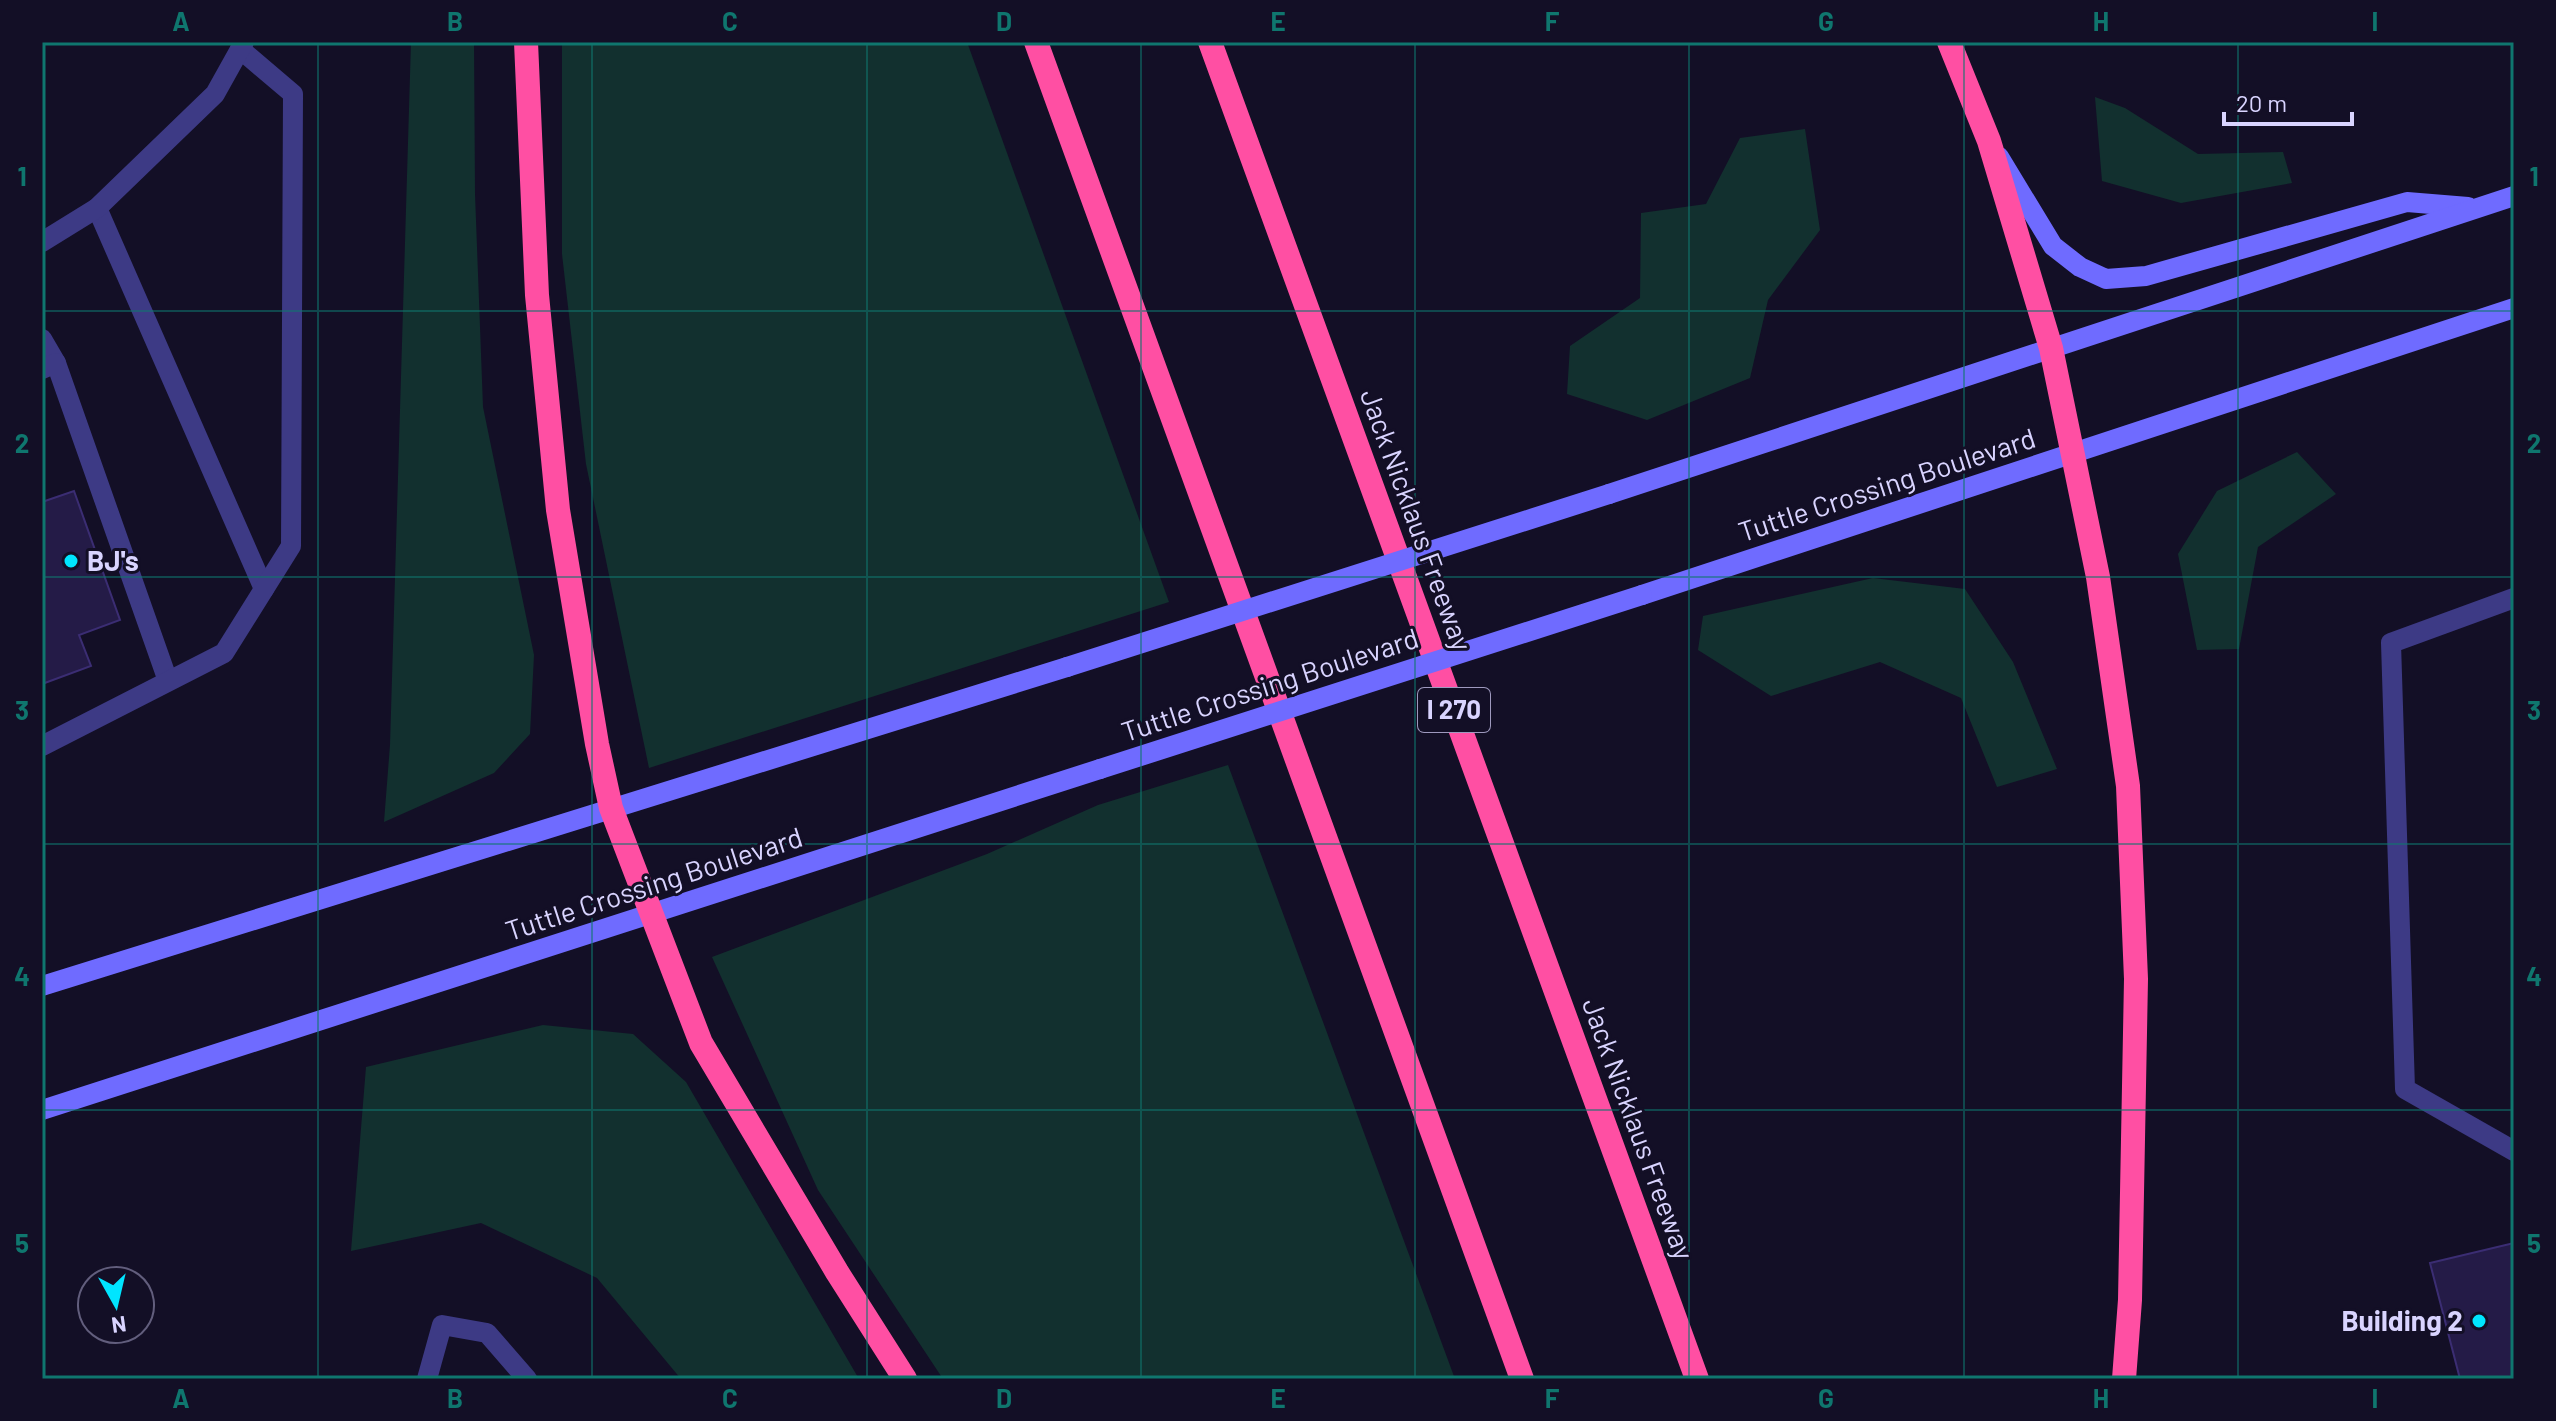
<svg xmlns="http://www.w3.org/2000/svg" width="2556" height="1421" font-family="Barlow,sans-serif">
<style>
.green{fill:#12302f}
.building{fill:#241b47;stroke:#3b2d73;stroke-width:2}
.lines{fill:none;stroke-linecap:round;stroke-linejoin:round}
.service{stroke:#3d3a85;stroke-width:20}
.minor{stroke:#3d3a85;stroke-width:20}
.secondary{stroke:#6f6bff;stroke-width:20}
.motorway{stroke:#ff4fa3;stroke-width:24}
.secondary-bridge{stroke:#6f6bff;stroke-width:20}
.grid{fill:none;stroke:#0f766e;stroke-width:2;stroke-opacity:0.55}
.poi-dot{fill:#00e5ff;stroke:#130f26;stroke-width:3}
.labels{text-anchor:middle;stroke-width:6;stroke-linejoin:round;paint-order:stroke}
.shield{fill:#130f26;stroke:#9e99be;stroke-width:2}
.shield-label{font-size:26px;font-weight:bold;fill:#d9d4ff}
.street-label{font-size:28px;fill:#d9d4ff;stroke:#130f26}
.poi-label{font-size:28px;font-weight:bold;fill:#d9d4ff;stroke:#130f26;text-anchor:start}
.neatline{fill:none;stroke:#0f766e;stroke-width:3}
.grid-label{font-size:26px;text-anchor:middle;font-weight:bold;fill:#0f766e}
</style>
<rect width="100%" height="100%" fill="#130f26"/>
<g class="green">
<polygon points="411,42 474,42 475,194 483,407 534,655 530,734 494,773 384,822 390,745"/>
<polygon points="562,42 967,42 1169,602 649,768 586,464 562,254"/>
<polygon points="2095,97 2125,108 2198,154 2283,152 2292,183 2181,203 2102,181"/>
<polygon points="1805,129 1820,230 1768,300 1750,378 1647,420 1567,394 1570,346 1640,298 1641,213 1706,204 1740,138"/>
<polygon points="2297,452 2336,494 2258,547 2239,649 2197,650 2178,554 2217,491"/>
<polygon points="1873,578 1965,589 2013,662 2057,769 1997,787 1961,698 1880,662 1771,696 1698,650 1703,616"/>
<polygon points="1228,765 1455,1379 943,1379 818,1190 712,957 987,854 1098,805"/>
<polygon points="543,1025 633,1034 686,1082 859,1379 681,1379 597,1278 481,1223 351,1251 366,1067"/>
</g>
<g class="building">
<polygon points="74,491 120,620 79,635 91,666 42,684 42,502"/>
<polygon points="2514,1243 2514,1379 2460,1379 2430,1263"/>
</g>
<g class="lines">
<g class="service">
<polyline points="97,208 264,589"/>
<polyline points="42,339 56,363"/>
<polyline points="42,369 56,363 168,681"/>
<polyline points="2514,598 2391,643 2405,1089 2514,1151"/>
<polyline points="42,746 224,653 291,546 293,94 240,49"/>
<polyline points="427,1379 442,1325 487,1333 527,1379"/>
</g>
<polyline class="minor" points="42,242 97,208 215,94 244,42"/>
<g class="secondary">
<polyline points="1999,157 2053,246 2080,267 2106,279 2146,276 2407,202 2468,207"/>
<polyline points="1609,494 2514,196"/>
<polyline points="1642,595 2514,308"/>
<polyline points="42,986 1067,667"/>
<polyline points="42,1110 1100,769"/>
</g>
<g class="motorway">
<polyline points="526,42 537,295 558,510 597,744 611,808 701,1043 837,1272 905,1379"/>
<polyline points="1036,42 1522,1379"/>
<polyline points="1210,42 1697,1379"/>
<polyline points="1949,42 1989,141 2051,348 2098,577 2128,786 2136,979 2130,1300 2124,1379"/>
</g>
<g class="secondary-bridge">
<polyline points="1067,667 1609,494"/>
<polyline points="1100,769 1642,595"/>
</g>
</g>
<path class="grid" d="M318 42V1379M592 42V1379M867 42V1379M1141 42V1379M1415 42V1379M1689 42V1379M1964 42V1379M2238 42V1379M42 311H2514M42 577H2514M42 844H2514M42 1110H2514"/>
<g class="poi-dot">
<circle cx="71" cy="561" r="8"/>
<circle cx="2479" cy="1321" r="8"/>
</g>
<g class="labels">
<rect class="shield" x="1418" y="688" width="72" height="44" rx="6"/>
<g class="shield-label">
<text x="1454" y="719">I 270</text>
</g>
<g class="street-label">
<text transform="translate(1887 485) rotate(-18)" y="10">Tuttle Crossing Boulevard</text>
<text transform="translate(1416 520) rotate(70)" y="10">Jack Nicklaus Freeway</text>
<text transform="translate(1270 685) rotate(-18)" y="10">Tuttle Crossing Boulevard</text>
<text transform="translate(654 884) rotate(-18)" y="10">Tuttle Crossing Boulevard</text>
<text transform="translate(1638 1129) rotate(70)" y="10">Jack Nicklaus Freeway</text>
</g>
<g class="poi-label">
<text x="87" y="571">BJ's</text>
<text x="2463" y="1331" text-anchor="end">Building 2</text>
</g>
</g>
<rect width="2556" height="1421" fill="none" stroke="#130f26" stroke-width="88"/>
<g transform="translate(116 1305) rotate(172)"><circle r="38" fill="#130f26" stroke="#625e7d" stroke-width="2"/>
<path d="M0-6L14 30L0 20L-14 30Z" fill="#00e5ff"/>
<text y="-12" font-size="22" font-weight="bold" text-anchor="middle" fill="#d9d4ff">N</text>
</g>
<path d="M2224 112v12h128v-12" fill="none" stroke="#d9d4ff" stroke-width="4"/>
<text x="2236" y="112" font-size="24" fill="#d9d4ff" stroke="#130f26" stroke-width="6" paint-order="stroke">20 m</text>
<rect x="44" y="44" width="2468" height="1333" class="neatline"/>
<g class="grid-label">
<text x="181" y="31">A</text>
<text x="455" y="31">B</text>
<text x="730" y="31">C</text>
<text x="1004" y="31">D</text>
<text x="1278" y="31">E</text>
<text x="1552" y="31">F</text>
<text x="1826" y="31">G</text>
<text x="2101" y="31">H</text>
<text x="2375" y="31">I</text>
<text x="22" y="186">1</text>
<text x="2534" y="186">1</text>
<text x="22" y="453">2</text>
<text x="2534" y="453">2</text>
<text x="22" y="720">3</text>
<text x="2534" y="720">3</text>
<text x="22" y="986">4</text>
<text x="2534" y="986">4</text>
<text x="22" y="1253">5</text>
<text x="2534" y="1253">5</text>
<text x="181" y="1408">A</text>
<text x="455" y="1408">B</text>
<text x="730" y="1408">C</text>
<text x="1004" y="1408">D</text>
<text x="1278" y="1408">E</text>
<text x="1552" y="1408">F</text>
<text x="1826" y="1408">G</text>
<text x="2101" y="1408">H</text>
<text x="2375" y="1408">I</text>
</g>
</svg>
